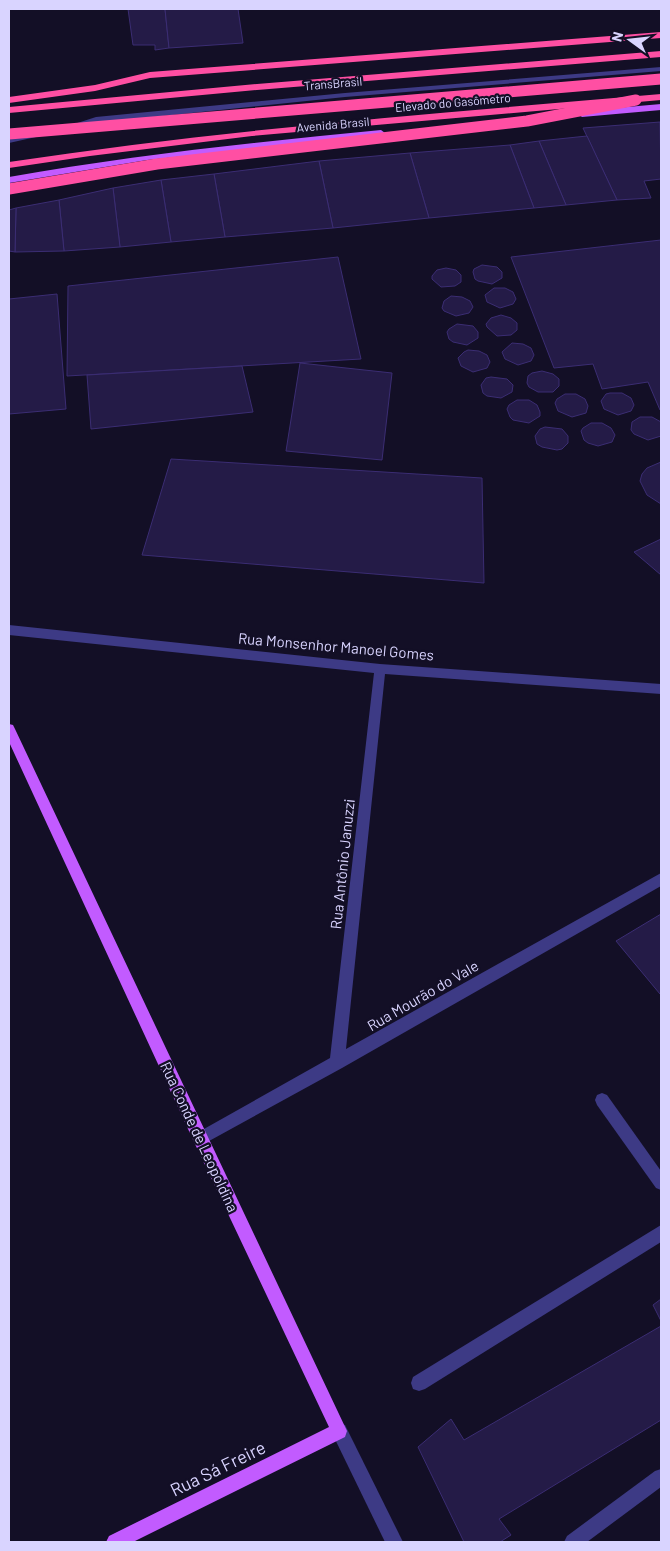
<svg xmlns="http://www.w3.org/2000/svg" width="670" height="1551" font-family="Barlow,sans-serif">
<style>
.building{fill:#241b47;stroke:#3b2d73}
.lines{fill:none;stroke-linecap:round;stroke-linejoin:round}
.minor{fill:#3d3a85;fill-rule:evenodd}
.major{fill:#c25bff;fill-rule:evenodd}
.highway{fill:#ff4fa3;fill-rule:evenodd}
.highway-bridge{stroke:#ff4fa3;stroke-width:11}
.labels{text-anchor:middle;stroke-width:4.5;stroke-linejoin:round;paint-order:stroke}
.far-street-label{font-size:12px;fill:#d9d4ff;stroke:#130f26}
.street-label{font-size:15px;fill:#d9d4ff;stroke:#130f26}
.near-street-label{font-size:18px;fill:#d9d4ff;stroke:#130f26}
</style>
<rect width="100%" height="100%" fill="#130f26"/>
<g class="building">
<polygon points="128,9 165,9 169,48 155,50 155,45 133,45"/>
<polygon points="165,9 238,9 243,43 169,48"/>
<polygon points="660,122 661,179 644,181 651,198 617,200 583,128"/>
<polygon points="587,136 617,200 566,205 539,141"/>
<polygon points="539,141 566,205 534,208 510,145"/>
<polygon points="510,145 534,208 429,218 410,153"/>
<polygon points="410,153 429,218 333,228 319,161"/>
<polygon points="319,161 333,228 225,237 214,174"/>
<polygon points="214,174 225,237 171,242 161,180"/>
<polygon points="161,180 171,242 120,247 113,188"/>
<polygon points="113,188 120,247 64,251 59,200"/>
<polygon points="59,200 64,251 15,252 16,208"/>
<polygon points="16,208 15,252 9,251 9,210"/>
<polygon points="661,240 661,410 660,410 648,382 602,389 593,364 554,368 511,257"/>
<polygon points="338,257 361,359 67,376 68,286"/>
<polygon points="482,265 497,267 502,272 502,278 492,284 478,281 475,279 473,272 474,269"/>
<polygon points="446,268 456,270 461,275 461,282 455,286 441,287 432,279 432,276 437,270"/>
<polygon points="494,288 505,288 513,292 516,299 513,304 500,308 487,302 485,295"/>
<polygon points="57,294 66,409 9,414 9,299"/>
<polygon points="451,296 462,297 470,301 473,307 469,313 456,316 444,311 442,308 444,301"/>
<polygon points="501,315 511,318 517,323 517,330 511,335 497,336 487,327 486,324 491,318"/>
<polygon points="457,324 473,326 478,332 478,338 467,345 453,342 449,339 447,332 449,329"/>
<polygon points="512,343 523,344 531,348 534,355 531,361 518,365 505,359 502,352"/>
<polygon points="468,350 479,351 487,355 490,362 487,368 473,372 461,366 458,358 464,352"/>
<polygon points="300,363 392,373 382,460 286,451"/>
<polygon points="242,366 253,412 91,429 87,375"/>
<polygon points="542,371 553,374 559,379 559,386 553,392 538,392 529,387 527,383 528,376 532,373"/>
<polygon points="491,377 507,379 513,385 512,392 501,398 487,396 483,393 481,385 486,378"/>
<polygon points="610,393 622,393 631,398 634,405 631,411 618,415 604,409 601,401 606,394"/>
<polygon points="565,394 576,394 585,399 588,406 586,413 572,417 558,411 555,403 557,399"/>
<polygon points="517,400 529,400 537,405 540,412 540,416 529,423 513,420 510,417 507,409 509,405"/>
<polygon points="640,417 652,417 661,422 661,436 648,440 634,434 631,430 632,422"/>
<polygon points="591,423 602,423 611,428 615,435 612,442 598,446 588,443 584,440 581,431 583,428"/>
<polygon points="545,427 562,429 568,436 568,443 562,449 557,450 542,447 537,444 535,436 540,429"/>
<polygon points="171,459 482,478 484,583 142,555"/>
<polygon points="661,462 661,504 647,495 640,481 642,474 647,468"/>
<polygon points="661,539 661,575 634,552"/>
<polygon points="661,914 661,993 660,994 616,941"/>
<polygon points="661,1299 661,1321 653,1305"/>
<polygon points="661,1326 661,1420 499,1519 511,1535 500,1542 464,1542 418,1447 451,1419 464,1440"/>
</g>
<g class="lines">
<g class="minor">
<polygon points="661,67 661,71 345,97 96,123 72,129 68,126 96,117 345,93"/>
<polygon points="33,132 37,135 36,137 9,143 9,137"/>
<polygon points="9,625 380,664 661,684 661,694 385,674 346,1049 661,873 661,886 342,1068 200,1146 195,1144 193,1139 195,1134 330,1058 374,673 9,635"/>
<polygon points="602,1093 607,1095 661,1171 661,1190 656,1188 597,1105 595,1100 597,1095"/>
<polygon points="661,1225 661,1242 425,1389 419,1391 413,1389 411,1383 413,1377"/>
<polygon points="339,1423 345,1425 403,1542 385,1542 331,1431 333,1425"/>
<polygon points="661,1469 661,1487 587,1542 564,1542 567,1536 655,1471"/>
</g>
<g class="major">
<polygon points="661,104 661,110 582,117 578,114 582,111"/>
<path d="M381 130 385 133 384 135 147 160 9 183V177C132 155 256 142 381 130Z"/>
<polygon points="9,724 13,725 15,729 347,1431 345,1437 133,1542 106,1542 109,1536 329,1427 195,1144 9,742"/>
</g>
<g class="highway">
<polygon points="661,32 661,38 150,78 95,91 9,103 9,97 95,85 150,72"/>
<polygon points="661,51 661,57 257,90 9,113 9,107 257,84"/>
<path d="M661 94V100L252 136 90 156 9 168V162C225 129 443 113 661 94Z"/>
</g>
<g class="highway-bridge">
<polyline points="9,134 661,79"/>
<polyline points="9,189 157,164 527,121 636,100"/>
</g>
</g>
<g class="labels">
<g class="far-street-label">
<text transform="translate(333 84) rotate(-5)" y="4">TransBrasil</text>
<text transform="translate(453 103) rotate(-5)" y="4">Elevado do Gasômetro</text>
<text transform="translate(333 125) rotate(-5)" y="4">Avenida Brasil</text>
</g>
<g class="street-label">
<text transform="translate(336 647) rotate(5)" y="5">Rua Monsenhor Manoel Gomes</text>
<text transform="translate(343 864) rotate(-84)" y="5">Rua Antônio Januzzi</text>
<text transform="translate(423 996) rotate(-30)" y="5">Rua Mourão do Vale</text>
<text transform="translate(199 1137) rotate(65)" y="5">Rua Conde de Leopoldina</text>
</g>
<g class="near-street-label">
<text transform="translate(218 1469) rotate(-26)" y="6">Rua Sá Freire</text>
</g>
</g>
<rect width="670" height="1551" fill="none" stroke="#d9d4ff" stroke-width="20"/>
<g transform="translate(630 40) rotate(285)" stroke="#130f26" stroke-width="4" paint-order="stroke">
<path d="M0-4L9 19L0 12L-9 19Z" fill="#d9d4ff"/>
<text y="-8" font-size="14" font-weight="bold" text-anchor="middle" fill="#d9d4ff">N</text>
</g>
</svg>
